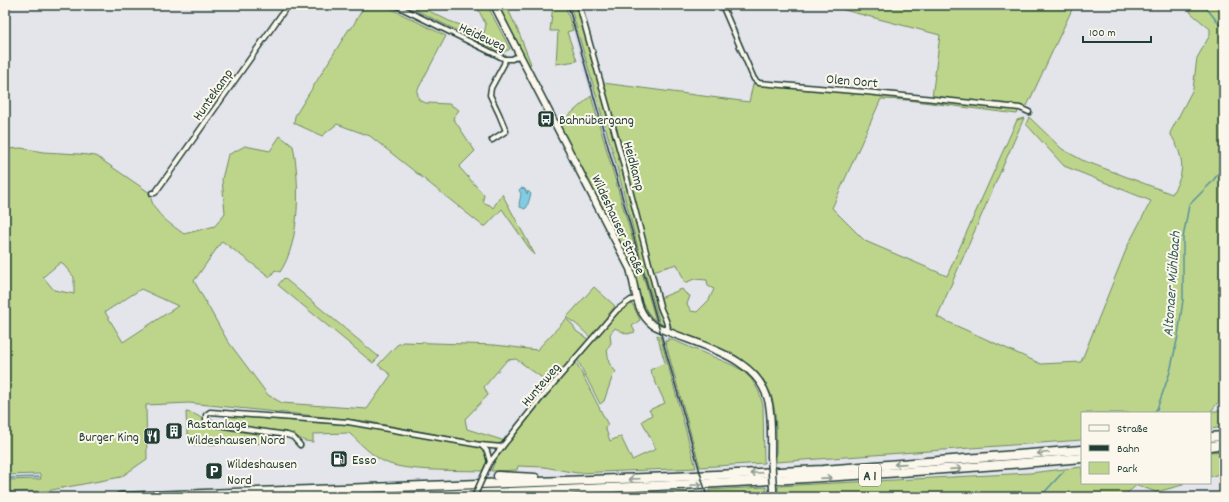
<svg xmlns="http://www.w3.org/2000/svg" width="1229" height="502" font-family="Dekko,sans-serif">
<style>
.built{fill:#d4d7ea}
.green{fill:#bdd58b;stroke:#6e8960;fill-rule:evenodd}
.water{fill:#82cbe2;stroke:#5a929c}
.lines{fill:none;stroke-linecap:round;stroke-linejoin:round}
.stream{stroke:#5a929c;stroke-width:1.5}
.minor-casing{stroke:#1f3d34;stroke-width:7}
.secondary-casing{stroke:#1f3d34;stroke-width:9}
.motorway-casing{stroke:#1f3d34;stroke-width:11}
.minor{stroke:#fbf7ec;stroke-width:4}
.secondary{stroke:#fbf7ec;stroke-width:6}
.motorway{stroke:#fbf7ec;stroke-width:8}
.rail{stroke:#1f3d34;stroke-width:1.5}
.minor-bridge-casing{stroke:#1f3d34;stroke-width:7;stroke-linecap:butt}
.secondary-bridge-casing{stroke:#1f3d34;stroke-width:9;stroke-linecap:butt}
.minor-bridge{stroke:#fbf7ec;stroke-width:4}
.secondary-bridge{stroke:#fbf7ec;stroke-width:6}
.oneway{stroke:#8d9a90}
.labels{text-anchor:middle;stroke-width:4;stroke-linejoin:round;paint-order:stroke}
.shield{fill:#fbf7ec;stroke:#61756b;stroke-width:1}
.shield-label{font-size:13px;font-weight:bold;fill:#1f3d34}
.street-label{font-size:14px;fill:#1f3d34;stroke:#fbf7ec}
.poi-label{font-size:14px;fill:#1f3d34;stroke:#fbf7ec;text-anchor:start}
.water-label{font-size:15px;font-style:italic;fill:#386060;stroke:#fbf7ec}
</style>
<rect width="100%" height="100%" fill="#e4e4eb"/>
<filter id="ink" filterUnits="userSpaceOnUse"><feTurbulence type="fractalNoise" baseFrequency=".025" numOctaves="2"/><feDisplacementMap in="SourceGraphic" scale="8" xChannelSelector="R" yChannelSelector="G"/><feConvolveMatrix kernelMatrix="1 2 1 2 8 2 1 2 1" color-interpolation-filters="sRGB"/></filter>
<g filter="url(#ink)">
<polygon class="built" points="565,5 570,5 617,167 641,259 664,337 668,338 668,341 665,341 697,460 709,497 705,497 656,321"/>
<g class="green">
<polygon points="365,5 383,5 446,36 417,91 419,100 426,103 449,104 459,110 453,118 475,151 459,167 484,195 483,199 484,203 490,205 493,208 502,194 535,255 534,255 502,209 486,226 483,226 370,136 337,124 322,136 294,123 295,116 349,29 351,29"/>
<polygon points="406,5 417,5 449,21 484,33 486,25 476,5 487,5 510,49 502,53"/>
<polygon points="496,5 506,5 519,33 531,64 528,65"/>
<polygon points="553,5 565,5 573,30 567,32 577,61 556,64 558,31 550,31"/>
<polygon points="570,5 577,5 654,287 666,325 665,327 661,327 641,259 617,167"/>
<polygon points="829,5 1074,5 1027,106 1021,106 932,98 940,35 848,11"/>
<path d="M1187 5H1224V395L1211 411H1224V427L1210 429V413H1082V440L776 462C776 441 778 416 771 395 759 361 725 351 695 339 689 337 679 336 675 331 667 323 663 309 660 298L682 289 685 293 690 296 687 304 691 311 697 312 709 300 714 289 708 286 707 280 694 279 685 283 677 264 653 271 603 83 749 102 753 84 876 95 1016 110 1018 112 1017 114 907 100 881 99 832 208 865 241 947 276 1017 120 1024 118 937 317 1041 364 1081 362 1128 245 1151 201 1064 166 1026 124 1029 117 1062 149 1082 160 1172 194C1175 188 1180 180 1181 173 1184 159 1177 145 1170 133L1193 89 1197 58 1210 35V29L1191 13Z"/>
<path d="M591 96 656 321C641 309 639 291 635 273L559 124Z"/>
<path d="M280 136 293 146C300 181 301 241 280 272L275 270 270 277 222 241 194 281 227 340 268 395 282 403 367 409 391 375 378 365 397 345 403 342 495 345 537 350 566 319 573 325 576 331 589 340 552 385 516 359 507 360 484 387 488 395 465 419 467 429 505 441 504 443 489 444 364 421 189 403 146 405 147 459 121 477 46 491 5 492V480L41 479 40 474 5 475V152L9 149 21 148 43 152 79 154 96 156 150 193C152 213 169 223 184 234L215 226 225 213 222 179 228 155 245 146 270 151ZM61 262 74 277V294L54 290 43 277ZM141 289 178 306 123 342 105 312Z"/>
<polygon points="284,278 379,357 373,363 278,285"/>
<path d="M594 287 615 306 591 338C583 331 576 322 566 318Z"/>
<polygon points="630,304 633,305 640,320 632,326 635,332 627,334 615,328 610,334 611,343 607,349 609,363 616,372 613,375 604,401 600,404 577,359 618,311 625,305"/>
<polygon points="657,335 660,336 696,468 577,473 544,467 518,466 517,470 491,471 498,454 511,441 575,360 608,425 605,427 610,441 619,437 621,437 632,460 656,449 642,421 652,415 649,410 665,403 650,370 665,363"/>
<polygon points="668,338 730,364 742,370 752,380 759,392 763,405 764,463 700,467 665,341 668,341"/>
<path d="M186 412C202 414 203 423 216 427 233 432 252 433 270 435L269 443 193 445 191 436 187 433Z"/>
<path d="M228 416 363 426 477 446C489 453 490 459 482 471 459 470 404 472 385 462 372 456 360 443 349 433L313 434V442L305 441 292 434 225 423Z"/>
<polygon points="1224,451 1224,472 1210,477 1210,452"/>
<polygon points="1082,467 1082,483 1184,483 1179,486 1156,492 1137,485 1127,493 1124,497 846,497 840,495 839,497 778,497 778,486 1030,473"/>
<polygon points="766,487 767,497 709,497 709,490"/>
<polygon points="697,492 703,493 705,497 614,497"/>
</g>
<polygon class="water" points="521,188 525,189 527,194 528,191 531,194 527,207 525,209 520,207 519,204 521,194 519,190"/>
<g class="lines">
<g class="stream">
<polyline points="1204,5 1220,25 1224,25"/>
<polyline points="1153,413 1157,409 1170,372 1178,336 1183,300 1183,238 1189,205 1212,182 1224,166"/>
<polyline points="5,478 39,477"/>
<polyline points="1040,497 1064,471"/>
</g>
<defs>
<g id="minor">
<polyline points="395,5 505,59 512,59 520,55"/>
<path d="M579 5 621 155 660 306C662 314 670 324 667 332"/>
<polyline points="722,5 754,79 759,83 866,92 1020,108 1029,112"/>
<polyline points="492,140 506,131 499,114 490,95 491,88 504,64 505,59"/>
<polyline points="152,193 155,193 173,168 288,5"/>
<polyline points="300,445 293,437 287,435 212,424 206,420 206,415 210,412 348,422 480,445 502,447"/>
<polyline points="481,445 487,451 490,462"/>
<polyline points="488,466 490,462 541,398 617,310 631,300 637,299"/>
</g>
<g id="secondary">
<path d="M494 5 630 269C636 289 635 312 653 325 692 345 759 353 769 404 772 421 771 438 771 456"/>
<polyline points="773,489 773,497"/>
</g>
<g id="motorway">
<polyline points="1210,437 1224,436"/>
<polyline points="1210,446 1224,444"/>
<polyline points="498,476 535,478"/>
<polyline points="120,497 673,477 823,470 1082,450"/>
<path d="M363 497C603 490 843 479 1082 458"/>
</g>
</defs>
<use href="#minor" class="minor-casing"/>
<use href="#secondary" class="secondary-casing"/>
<use href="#motorway" class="motorway-casing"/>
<use href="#minor" class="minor"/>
<use href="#secondary" class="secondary"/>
<use href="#motorway" class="motorway"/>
<polyline class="rail" points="568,5 707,497"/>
<defs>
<polyline id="minor-bridge" points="474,497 488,466"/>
<polyline id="secondary-bridge" points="771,456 773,489"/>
</defs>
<use href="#minor-bridge" class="minor-bridge-casing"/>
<use href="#secondary-bridge" class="secondary-bridge-casing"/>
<use href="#minor-bridge" class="minor-bridge"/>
<use href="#secondary-bridge" class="secondary-bridge"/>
</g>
<defs><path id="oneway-shaft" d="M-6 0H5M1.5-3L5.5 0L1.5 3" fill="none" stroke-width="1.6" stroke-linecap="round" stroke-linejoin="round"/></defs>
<g class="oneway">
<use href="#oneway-shaft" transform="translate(1043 453) rotate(175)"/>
<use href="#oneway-shaft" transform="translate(900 464) rotate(176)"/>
<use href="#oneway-shaft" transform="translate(956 469) rotate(-4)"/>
<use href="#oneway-shaft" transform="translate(756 473) rotate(177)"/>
<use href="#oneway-shaft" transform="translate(826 478) rotate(-4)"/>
<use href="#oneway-shaft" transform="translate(634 479) rotate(178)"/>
<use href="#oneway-shaft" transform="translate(696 485) rotate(-3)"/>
</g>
</g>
<defs>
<symbol id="bus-square" viewBox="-11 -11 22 22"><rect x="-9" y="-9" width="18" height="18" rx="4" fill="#1f3d34" stroke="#fbf7ec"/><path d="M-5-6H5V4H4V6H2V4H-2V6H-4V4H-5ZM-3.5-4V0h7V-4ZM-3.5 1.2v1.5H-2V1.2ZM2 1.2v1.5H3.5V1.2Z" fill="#fff"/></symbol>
<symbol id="building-square" viewBox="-11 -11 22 22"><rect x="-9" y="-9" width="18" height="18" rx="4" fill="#1f3d34" stroke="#fbf7ec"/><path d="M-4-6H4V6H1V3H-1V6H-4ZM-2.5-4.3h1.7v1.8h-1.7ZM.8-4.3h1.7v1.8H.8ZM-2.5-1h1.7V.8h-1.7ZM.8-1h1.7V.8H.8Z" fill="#fff"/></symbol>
<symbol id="restaurant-square" viewBox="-11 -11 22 22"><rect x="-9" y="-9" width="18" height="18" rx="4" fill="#1f3d34" stroke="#fbf7ec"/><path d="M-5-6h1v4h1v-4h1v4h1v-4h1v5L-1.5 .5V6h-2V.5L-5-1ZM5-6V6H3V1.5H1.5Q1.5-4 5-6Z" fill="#fff"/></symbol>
<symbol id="fuel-square" viewBox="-11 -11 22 22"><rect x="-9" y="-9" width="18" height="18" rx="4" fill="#1f3d34" stroke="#fbf7ec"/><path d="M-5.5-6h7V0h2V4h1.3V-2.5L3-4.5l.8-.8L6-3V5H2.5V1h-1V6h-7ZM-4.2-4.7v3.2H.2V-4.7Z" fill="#fff"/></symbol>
<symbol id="parking-square" viewBox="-11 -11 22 22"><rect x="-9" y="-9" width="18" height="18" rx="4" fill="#1f3d34" stroke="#fbf7ec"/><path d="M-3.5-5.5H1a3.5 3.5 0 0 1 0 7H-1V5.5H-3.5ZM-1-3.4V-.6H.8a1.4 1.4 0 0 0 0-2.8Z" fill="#fff"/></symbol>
</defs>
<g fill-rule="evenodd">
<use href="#bus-square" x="536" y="109" width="20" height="20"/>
<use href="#building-square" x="164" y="421" width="20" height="20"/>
<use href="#restaurant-square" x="142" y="426" width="20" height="20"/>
<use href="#fuel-square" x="329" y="449" width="20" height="20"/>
<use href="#parking-square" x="204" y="461" width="20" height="20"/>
</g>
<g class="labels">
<rect class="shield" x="859" y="464" width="22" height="22" rx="3"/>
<g class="shield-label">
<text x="870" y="480">A 1</text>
</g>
<g class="street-label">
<text transform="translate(483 36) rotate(25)" y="5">Heideweg</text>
<text transform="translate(852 80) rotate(5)" y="5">Olen Oort</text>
<text transform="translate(212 94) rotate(-55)" y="5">Huntekamp</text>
<text transform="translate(635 166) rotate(75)" y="5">Heidkamp</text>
<text transform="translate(619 224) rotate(65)" y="5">Wildeshauser Straße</text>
<text transform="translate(540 384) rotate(-50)" y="5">Hunteweg</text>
</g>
<g class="poi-label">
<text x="559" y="124">Bahnübergang</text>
<text x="187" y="428">Rastanlage<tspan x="187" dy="16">Wildeshausen Nord</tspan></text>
<text x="139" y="441" text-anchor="end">Burger King</text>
<text x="352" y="464">Esso</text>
<text x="227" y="468">Wildeshausen<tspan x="227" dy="16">Nord</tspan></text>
</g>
<g class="water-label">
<text transform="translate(1171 284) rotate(-86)" y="5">Altonaer Mühlbach</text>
</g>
</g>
<rect width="1229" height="502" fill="none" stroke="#fbf7ec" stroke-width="20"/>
<rect x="10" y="10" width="1209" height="482" fill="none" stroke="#1f3d34" stroke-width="1.5" filter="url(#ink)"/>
<rect x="1081" y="412" width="130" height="72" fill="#fbf7ec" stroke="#a3ada2"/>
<rect x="1089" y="425" width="20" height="6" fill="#fbf7ec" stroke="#a3ada2"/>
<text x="1117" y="432" font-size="12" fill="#1f3d34">Straße</text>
<rect x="1089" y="445" width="20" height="6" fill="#1f3d34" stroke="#a3ada2"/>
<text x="1117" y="452" font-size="12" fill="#1f3d34">Bahn</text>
<rect x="1089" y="462" width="20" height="12" fill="#bdd58b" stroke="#a3ada2"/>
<text x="1117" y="472" font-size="12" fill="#1f3d34">Park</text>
<path d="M1083 36v6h68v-6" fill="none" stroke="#1f3d34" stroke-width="2"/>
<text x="1089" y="36" font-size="12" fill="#1f3d34" stroke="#fbf7ec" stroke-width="3" paint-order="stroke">100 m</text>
</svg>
